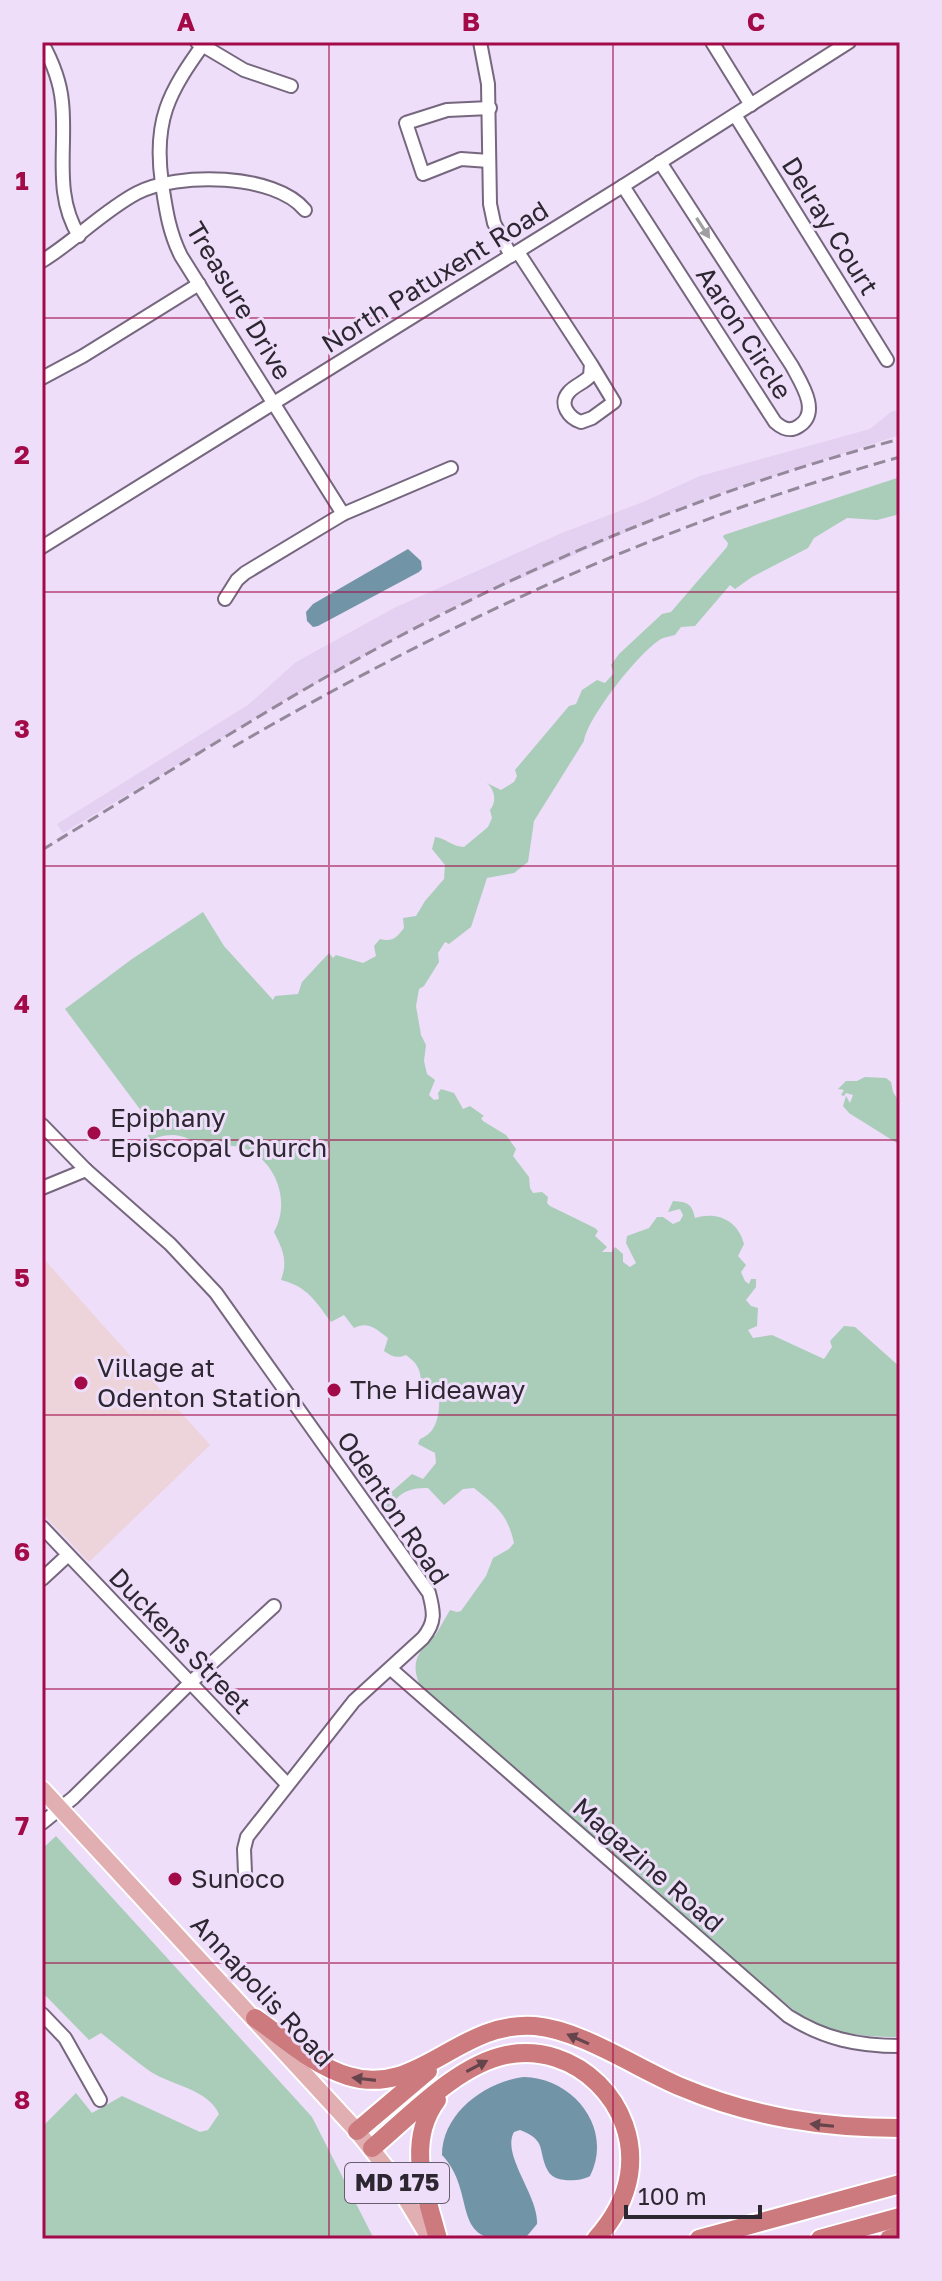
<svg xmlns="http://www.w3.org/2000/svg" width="942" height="2281" font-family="'Golos Text',sans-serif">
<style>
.commercial{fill:#edd3da}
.built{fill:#e4d0f1}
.green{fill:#a9cdb9}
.water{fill:#7194a7}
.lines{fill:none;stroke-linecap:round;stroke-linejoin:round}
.minor-casing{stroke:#76677f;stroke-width:16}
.major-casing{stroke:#fff;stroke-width:20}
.highway-casing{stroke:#fff;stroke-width:22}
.minor{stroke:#fff;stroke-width:12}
.major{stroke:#e1afb2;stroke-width:16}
.highway{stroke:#cd7a7f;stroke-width:18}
.rail{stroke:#94889b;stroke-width:3;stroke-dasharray:12 6;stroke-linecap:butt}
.oneway{fill:#a09ea2}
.oneway2{fill:#65444c}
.grid{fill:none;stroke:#a30b48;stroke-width:2;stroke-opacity:0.55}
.poi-dot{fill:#a30b48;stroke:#eedef9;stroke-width:3}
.labels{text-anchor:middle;stroke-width:6;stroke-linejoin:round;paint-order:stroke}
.shield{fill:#eedef9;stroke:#675e6d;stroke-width:2}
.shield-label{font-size:24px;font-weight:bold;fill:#2d2731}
.street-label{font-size:26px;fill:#2d2731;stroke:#eedef9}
.poi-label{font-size:26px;fill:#2d2731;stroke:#eedef9;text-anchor:start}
.neatline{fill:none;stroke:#a30b48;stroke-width:3}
.grid-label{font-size:26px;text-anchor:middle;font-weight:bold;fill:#a30b48}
</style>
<rect width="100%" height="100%" fill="#eedef9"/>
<polygon class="commercial" points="42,1257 210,1445 89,1562 42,1513"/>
<polygon class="built" points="900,409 900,435 695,502 437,615 286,700 63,833 57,824 248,705 296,662 396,607 562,533 643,502 700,476 870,429 891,412"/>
<g class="green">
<path d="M900 477V514L877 520 847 518 814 538 808 548 752 577 735 589 730 585 695 626 681 627 675 635C674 635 664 638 663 638 642 648 587 718 584 741L534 821 528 862 514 873 487 878 471 927 449 944 445 942 438 953 439 962 424 986 419 989 416 1006 421 1035 426 1045 424 1061 427 1074 435 1080 429 1095 434 1100 439 1099 438 1093 441 1089 454 1093 463 1109 470 1106 484 1116 481 1118 483 1121 506 1135 516 1149 513 1156 529 1177 530 1188 533 1193 542 1192 548 1197 547 1203 550 1206 595 1228 598 1231 595 1236 607 1247 602 1252H612L615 1247 623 1254V1262L630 1267 636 1263 626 1243 627 1236 649 1228 657 1217H663L673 1224 680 1221 683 1215 680 1209 668 1212 673 1201C688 1202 692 1204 695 1218 718 1211 738 1221 744 1244L738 1256 746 1265 741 1272 745 1281 749 1284 751 1279H756V1287L746 1300 751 1306 758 1308 757 1326 748 1330 753 1338 772 1335 824 1359 832 1347 830 1341 844 1326 855 1327 900 1367V2037C865 2037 831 2035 801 2016L687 1922 421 1688C410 1663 417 1657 430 1636H435L450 1610 457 1612 461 1611 486 1576 493 1558 509 1549 514 1543C507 1513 497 1507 474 1488L463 1489 444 1505 428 1488C407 1488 397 1493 388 1513L379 1500 388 1495 412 1474 423 1479 436 1463 435 1453 418 1444 420 1439C439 1432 440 1410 439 1391L421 1384C421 1369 417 1363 406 1355 397 1359 391 1356 384 1351L388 1338C376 1329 368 1321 354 1328L344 1315 331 1322C316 1302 307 1286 281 1280 288 1261 283 1250 274 1232 298 1189 258 1129 208 1150 179 1131 172 1131 139 1144L162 1122 154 1128 65 1009 132 959 203 912 224 946 273 1000 275 996 298 994 302 982 329 953 333 958 336 955 363 963 376 956 374 946 380 939C393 942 396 938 404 928L403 918 416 916 425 901 444 879 445 865 432 849 435 837C446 838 452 847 464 847L488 827 492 818 490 810C497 802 495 790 487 783L501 790 514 782 517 776 515 770 569 706 576 704 582 690 597 680 605 683 614 673 611 665 619 654 662 614 671 612 727 547 728 543 723 537 724 535Z"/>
<polygon points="865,1077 886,1078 891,1082 893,1092 900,1103 900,1145 849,1113 843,1106 846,1096 850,1103 853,1095 846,1093 844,1096 841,1095 844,1090 838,1089 846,1081 857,1081"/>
<path d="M56 1836 312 2117 374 2239H42V2127L76 2093 92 2113 122 2096 200 2132 208 2130 219 2114C208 2089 171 2085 151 2072 134 2060 118 2046 101 2033L89 2040 42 1992V1849Z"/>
</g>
<g class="water">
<polygon points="408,549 421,561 422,569 419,572 318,626 313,627 307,621 306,612 313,604"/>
<path d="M524 2077C573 2078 614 2128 590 2176 580 2182 554 2183 548 2171 537 2150 548 2141 520 2130L514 2132C501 2155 539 2196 537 2224L527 2236C445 2253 480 2195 442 2155 442 2113 486 2081 524 2077Z"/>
</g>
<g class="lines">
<defs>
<g id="minor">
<polyline points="197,42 244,70 291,86"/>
<path d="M205 42C168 93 153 121 162 184 166 210 169 232 181 256L343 514"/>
<polyline points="480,42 488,84 490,204 494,223 511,256"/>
<polyline points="712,42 751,105"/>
<path d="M42 43C52 61 60 80 62 102 67 148 53 194 79 236"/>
<polyline points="735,115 887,360"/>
<polyline points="489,161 461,159 423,174 406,123 447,110 490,108"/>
<path d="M623 186 775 422C783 429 790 432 799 426 821 412 801 383 792 366L660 162"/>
<path d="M518 252 591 364 590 376C584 383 575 385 569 392 558 404 569 418 581 422L592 418 614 402 591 364"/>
<path d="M42 261C75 241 103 211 137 193 177 172 275 173 305 210"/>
<polyline points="42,378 83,356 199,284"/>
<polyline points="42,547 623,186 849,42"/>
<polyline points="225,599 237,580 245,573 343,514 451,468"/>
<path d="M42 1125 86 1170 170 1244 216 1293 429 1593C434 1612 436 1622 423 1638L354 1701 247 1837 244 1849 245 1873"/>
<polyline points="42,1188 86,1170"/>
<polyline points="42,1527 287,1784"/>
<polyline points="42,1579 68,1555"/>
<path d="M391 1669 788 2016C824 2039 858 2046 900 2046"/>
<polyline points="42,1823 73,1798 190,1683 274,1606"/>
<polyline points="42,2014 65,2038 100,2100"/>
</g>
<polyline id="major" points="42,1789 357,2131 391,2174 430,2239"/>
<g id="highway">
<path d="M255 2018C284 2038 314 2066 348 2076 419 2098 459 2020 535 2026 581 2030 638 2069 681 2087 752 2117 823 2128 900 2128"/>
<path d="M437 2100C405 2143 426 2193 438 2239"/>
<polyline points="357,2131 428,2071"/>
<path d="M372 2148C409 2117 457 2065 506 2055 576 2041 640 2105 629 2175 625 2200 613 2220 596 2239"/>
<polyline points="699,2239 900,2184"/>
<polyline points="820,2239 900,2217"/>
<polyline points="889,2239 900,2235"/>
</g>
</defs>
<use href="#minor" class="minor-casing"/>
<use href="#major" class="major-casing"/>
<use href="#highway" class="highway-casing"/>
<use href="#minor" class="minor"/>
<use href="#major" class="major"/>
<use href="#highway" class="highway"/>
<g class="rail">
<path d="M233 747C446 623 663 523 900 457"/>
<path d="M42 850C152 783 261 712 374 650 539 560 717 487 900 439"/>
</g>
</g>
<defs><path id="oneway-solid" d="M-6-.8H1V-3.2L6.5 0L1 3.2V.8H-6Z" transform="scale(2)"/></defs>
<use class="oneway" href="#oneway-solid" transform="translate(703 228) rotate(57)"/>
<g class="oneway2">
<use href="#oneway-solid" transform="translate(578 2039) rotate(-156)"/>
<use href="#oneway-solid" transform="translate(477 2066) rotate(-28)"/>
<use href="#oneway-solid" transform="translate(364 2079) rotate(-173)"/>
<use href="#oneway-solid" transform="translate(822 2125) rotate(-174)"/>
</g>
<path class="grid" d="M329 42V2239M613 42V2239M42 318H900M42 592H900M42 866H900M42 1140H900M42 1415H900M42 1689H900M42 1963H900"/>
<g class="poi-dot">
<circle cx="94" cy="1133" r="8"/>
<circle cx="81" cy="1383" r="8"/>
<circle cx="334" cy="1390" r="8"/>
<circle cx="175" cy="1879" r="8"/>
</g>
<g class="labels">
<rect class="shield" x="345" y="2163" width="104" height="40" rx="6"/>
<g class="shield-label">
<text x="397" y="2191">MD 175</text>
</g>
<g class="street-label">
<text transform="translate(830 226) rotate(58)" y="9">Delray Court</text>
<text transform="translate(435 277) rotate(-32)" y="9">North Patuxent Road</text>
<text transform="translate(239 301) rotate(59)" y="9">Treasure Drive</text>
<text transform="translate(744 333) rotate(57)" y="9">Aaron Circle</text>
<text transform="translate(393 1508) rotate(56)" y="9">Odenton Road</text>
<text transform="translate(180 1641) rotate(46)" y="9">Duckens Street</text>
<text transform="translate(648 1865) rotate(41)" y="9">Magazine Road</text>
<text transform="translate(262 1991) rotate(47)" y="9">Annapolis Road</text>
</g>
<g class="poi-label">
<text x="110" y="1127">Epiphany<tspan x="110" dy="30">Episcopal Church</tspan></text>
<text x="97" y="1377">Village at<tspan x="97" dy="30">Odenton Station</tspan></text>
<text x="350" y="1399">The Hideaway</text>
<text x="191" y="1888">Sunoco</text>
</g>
</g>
<rect width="942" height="2281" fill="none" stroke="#eedef9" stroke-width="88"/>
<path d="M626 2205v12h134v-12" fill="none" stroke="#2d2731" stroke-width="4"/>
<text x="638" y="2205" font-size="24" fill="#2d2731" stroke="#eedef9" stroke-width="6" paint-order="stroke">100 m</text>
<rect x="44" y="44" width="854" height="2193" class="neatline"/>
<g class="grid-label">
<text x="186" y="31">A</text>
<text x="471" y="31">B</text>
<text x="756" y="31">C</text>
<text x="22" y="190">1</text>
<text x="22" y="464">2</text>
<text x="22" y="738">3</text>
<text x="22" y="1013">4</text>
<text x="22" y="1287">5</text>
<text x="22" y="1561">6</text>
<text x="22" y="1835">7</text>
<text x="22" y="2109">8</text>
</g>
</svg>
